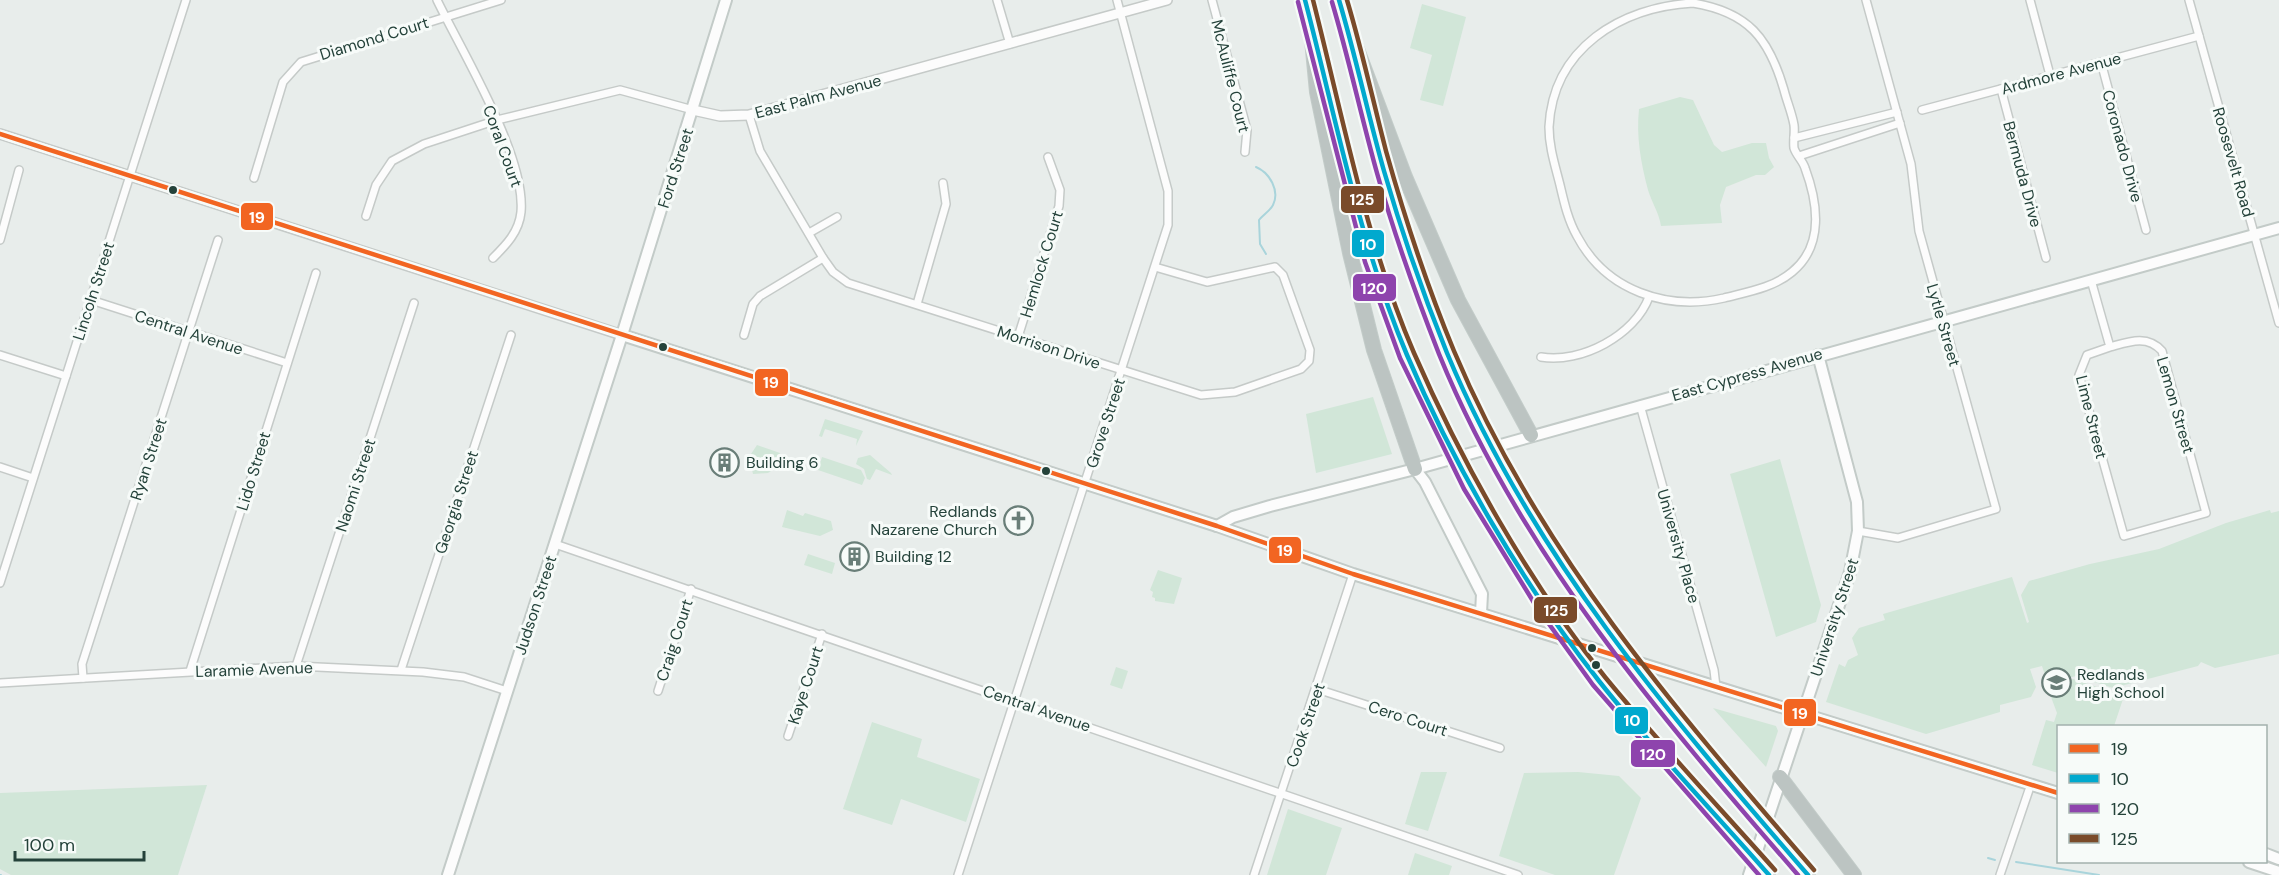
<svg xmlns="http://www.w3.org/2000/svg" width="2279" height="875" font-family="'DM Sans',sans-serif">
<style>
.green{fill:#d1e6d8}
.lines{fill:none;stroke-linecap:round;stroke-linejoin:round}
.stream{stroke:#a9d4db;stroke-width:2}
.minor-casing{stroke:#c5cac8;stroke-width:10}
.tertiary-casing{stroke:#c5cac8;stroke-width:12}
.secondary-casing{stroke:#c3cbc8;stroke-width:14}
.motorway-casing{stroke:#c3ccc9;stroke-width:16}
.minor{stroke:#fcfcfc;stroke-width:7}
.tertiary{stroke:#fcfcfc;stroke-width:9}
.secondary{stroke:#fcfcfc;stroke-width:10}
.motorway{stroke:#bcc4c2;stroke-width:14}
.motorway-bridge-casing{stroke:#c3ccc9;stroke-width:16;stroke-linecap:butt}
.motorway-bridge{stroke:#bcc4c2;stroke-width:14}
.bus-1-casing{stroke:#f7fbf9;stroke-width:9}
.bus-2-casing{stroke:#f7fbf9;stroke-width:9}
.bus-3-casing{stroke:#f7fbf9;stroke-width:9}
.bus-4-casing{stroke:#f7fbf9;stroke-width:9}
.bus-1{stroke:#f26522;stroke-width:4.5}
.bus-2{stroke:#00a9ce;stroke-width:4.5}
.bus-3{stroke:#8e44ad;stroke-width:4.5}
.bus-4{stroke:#7a4b2a;stroke-width:4.5}
.bus-dot{fill:#24423a;stroke:#f7fbf9;stroke-width:2}
.labels{text-anchor:middle;stroke-width:6;stroke-linejoin:round;paint-order:stroke}
.street-label{font-size:16px;fill:#24423a;stroke:#f7fbf9}
.poi-label{font-size:16px;fill:#24423a;stroke:#f7fbf9;text-anchor:start}
.line-badge{stroke:#f7fbf9;stroke-width:2}
.badge-label{font-size:16px;text-anchor:middle;font-weight:bold;fill:#fff}
</style>
<rect width="100%" height="100%" fill="#e8edeb"/>
<g class="green">
<polygon points="1422,4 1466,17 1443,106 1420,100 1432,55 1410,48"/>
<path d="M1680 97 1693 100 1714 145 1722 152 1752 143H1766L1769 158 1774 167 1765 175H1756L1726 187 1720 205 1722 223 1661 226C1659 213 1652 203 1648 190 1641 163 1636 137 1639 109Z"/>
<polygon points="1373,397 1392,454 1316,473 1306,414"/>
<polygon points="825,419 863,431 856,446 857,439 825,429 822,437 819,436"/>
<polygon points="757,445 780,453 774,469 768,473 753,474 749,457"/>
<polygon points="870,455 891,473 892,475 876,469 870,480 867,479 864,469 856,464 858,458"/>
<polygon points="822,457 861,470 865,478 862,485 818,470"/>
<polygon points="1780,459 1821,605 1816,622 1776,637 1730,474"/>
<polygon points="787,510 803,516 805,513 831,521 833,530 820,536 782,527"/>
<polygon points="2270,510 2271,513 2279,511 2279,654 2215,668 2201,662 2198,666 2113,688 2076,676 2065,679 2062,690 2051,693 2042,666 2030,669 2036,687 2031,697 2000,705 2000,712 1926,734 1826,702 1839,664 1845,667 1848,660 1858,655 1852,638 1859,628 1885,620 1883,614 2012,577 2027,623 2029,622 2021,595 2029,581 2090,564 2159,549 2226,523"/>
<polygon points="808,554 835,563 832,574 804,565"/>
<polygon points="1158,570 1182,578 1174,604 1155,601 1155,598 1152,597 1153,592 1150,590"/>
<polygon points="1116,667 1128,671 1122,689 1110,685"/>
<polygon points="2073,679 2124,696 2114,726 2058,726 2058,773 2032,765 2046,720 2054,722 2057,713 2051,697 2063,693 2067,682"/>
<polygon points="1713,708 1776,726 1778,731 1766,767"/>
<polygon points="872,722 922,739 917,757 980,779 966,822 901,799 892,825 843,809"/>
<polygon points="1421,772 1447,772 1428,831 1405,824"/>
<polygon points="1578,772 1619,776 1641,798 1614,875 1555,875 1499,856 1524,773"/>
<polygon points="207,785 178,875 11,875 0,869 0,793"/>
<polygon points="1288,809 1342,828 1326,875 1267,875"/>
<polygon points="1415,853 1452,866 1449,875 1408,875"/>
</g>
<g class="lines">
<g class="stream">
<path d="M1256 167C1270 173 1280 191 1273 205 1270 211 1263 215 1259 220L1260 244 1266 254"/>
<polyline points="1988,858 1995,860"/>
<polyline points="2016,862 2099,875"/>
<polyline points="0,875 1,875"/>
</g>
<defs>
<g id="minor">
<path d="M437 0C462 52 526 156 521 212 519 232 506 245 493 258"/>
<polyline points="997,0 1010,44"/>
<polyline points="1212,0 1247,130 1245,152"/>
<polyline points="2030,0 2050,75"/>
<polyline points="2189,0 2279,323"/>
<path d="M1693 3C1748 12 1769 38 1784 90 1787 102 1792 113 1794 125 1795 132 1793 141 1794 148 1796 155 1803 161 1805 168 1818 203 1824 246 1792 272 1773 288 1747 292 1724 298 1667 311 1606 291 1577 236 1568 220 1564 202 1560 185 1555 165 1549 147 1549 127 1553 48 1621 7 1693 3Z"/>
<polyline points="2101,62 2146,230"/>
<polyline points="2001,89 2046,258"/>
<polyline points="1922,110 2199,36"/>
<polyline points="749,115 760,151 823,258 833,272 848,283 1201,395 1235,392 1301,369 1309,361 1310,350 1283,275 1275,267 1207,282 1155,267"/>
<polyline points="1794,138 1897,112"/>
<polyline points="1799,156 1900,123"/>
<polyline points="254,178 283,82 301,62 501,0"/>
<polyline points="366,216 376,185 392,161 424,144 497,120 620,90 693,110"/>
<polyline points="809,233 837,217"/>
<polyline points="0,240 19,170"/>
<path d="M2091 280 2110 347 2087 355 2079 375 2124 536 2206 513 2162 351C2147 334 2128 342 2110 347"/>
<polyline points="91,300 287,363"/>
<polyline points="917,304 946,204 943,183"/>
<polyline points="744,335 753,304 760,296 823,258"/>
<polyline points="1018,337 1059,206 1060,190 1048,157"/>
<polyline points="0,355 66,376"/>
<path d="M1541 357C1581 364 1635 335 1649 297"/>
<polyline points="1640,405 1714,670 1716,687"/>
<polyline points="0,467 33,478"/>
<polyline points="1858,531 1898,538 1996,509 1919,231 1911,164 1866,0"/>
<polyline points="555,544 1518,875"/>
<polyline points="0,583 186,0"/>
<polyline points="296,666 414,303"/>
<polyline points="401,670 511,335"/>
<polyline points="190,671 316,273"/>
<polyline points="83,678 82,664 218,240"/>
<polyline points="0,683 296,666 423,672 464,677 507,691"/>
<polyline points="1317,689 1500,748"/>
<polyline points="658,691 691,589"/>
<polyline points="788,736 822,634"/>
<polyline points="958,875 1168,225 1168,191 1117,0"/>
<polyline points="1254,875 1353,574"/>
<polyline points="2000,875 2031,784"/>
</g>
<g id="tertiary">
<polyline points="693,110 720,116 749,115 1167,0"/>
<polyline points="0,134 622,335"/>
</g>
<g id="secondary">
<polyline points="622,335 1217,526 1353,574 2058,793"/>
<polyline points="1415,469 1425,482 1482,594 1481,613"/>
<polyline points="1217,526 1233,517 1270,506 1415,469 2279,228"/>
<polyline points="2266,854 2279,859"/>
<polyline points="2249,862 2279,872"/>
<polyline points="448,875 622,335 726,0"/>
<polyline points="1749,875 1850,572 1858,531 1857,502 1818,355"/>
</g>
<g id="motorway">
<polyline points="1305,0 1313,28"/>
<polyline points="1343,12 1405,177 1458,300 1531,435"/>
<polyline points="1310,19 1317,92 1350,253 1374,350 1415,469"/>
<polyline points="1321,61 1372,259 1407,355 1440,426"/>
<path d="M1361 82C1391 197 1427 308 1476 417"/>
<polyline points="1506,474 1548,549 1594,618"/>
<polyline points="1471,486 1542,602"/>
<polyline points="1599,681 1731,832"/>
<polyline points="1657,700 1738,795"/>
<polyline points="1780,777 1854,875"/>
<polyline points="1791,855 1808,875"/>
</g>
</defs>
<use href="#minor" class="minor-casing"/>
<use href="#tertiary" class="tertiary-casing"/>
<use href="#secondary" class="secondary-casing"/>
<use href="#motorway" class="motorway-casing"/>
<use href="#minor" class="minor"/>
<use href="#tertiary" class="tertiary"/>
<use href="#secondary" class="secondary"/>
<use href="#motorway" class="motorway"/>
<defs>
<g id="motorway-bridge">
<polyline points="1476,417 1506,474"/>
<polyline points="1440,426 1471,486"/>
<polyline points="1542,602 1599,681"/>
<polyline points="1594,618 1657,700"/>
<polyline points="1738,795 1791,855"/>
<polyline points="1731,832 1769,875"/>
</g>
</defs>
<use href="#motorway-bridge" class="motorway-bridge-casing"/>
<use href="#motorway-bridge" class="motorway-bridge"/>
<defs>
<polyline id="bus-1" points="0,134 1217,526 1353,574 2058,793"/>
<g id="bus-2">
<path d="M1305 0C1336 118 1359 242 1407 355 1454 466 1524 586 1599 681 1652 748 1713 811 1769 875"/>
<path d="M1339 0C1356 57 1368 115 1384 171 1402 233 1423 294 1447 353 1530 552 1668 714 1808 875"/>
</g>
<g id="bus-3">
<polyline points="1298,2 1365,262 1400,358 1464,489 1536,606 1593,685 1759,875"/>
<path d="M1332 2C1349 59 1361 116 1377 173 1394 234 1416 295 1439 354 1520 553 1659 715 1798 875"/>
</g>
<g id="bus-4">
<path d="M1313 0C1343 117 1366 242 1414 353 1462 463 1530 584 1605 677 1659 743 1718 806 1775 870"/>
<path d="M1347 0C1362 50 1373 101 1386 151 1405 219 1427 286 1454 351 1538 551 1674 708 1814 870"/>
</g>
</defs>
<use href="#bus-1" class="bus-1-casing"/>
<use href="#bus-2" class="bus-2-casing"/>
<use href="#bus-3" class="bus-3-casing"/>
<use href="#bus-4" class="bus-4-casing"/>
<use href="#bus-1" class="bus-1"/>
<use href="#bus-2" class="bus-2"/>
<use href="#bus-3" class="bus-3"/>
<use href="#bus-4" class="bus-4"/>
</g>
<defs>
<symbol id="building-ring" viewBox="-11 -11 22 22"><circle r="9.5" fill="#f7fbf9" stroke="#697e78" stroke-width="1.5"/><path d="M-4-6H4V6H1V3H-1V6H-4ZM-2.5-4.3h1.7v1.8h-1.7ZM.8-4.3h1.7v1.8H.8ZM-2.5-1h1.7V.8h-1.7ZM.8-1h1.7V.8H.8Z" fill="#697e78"/></symbol>
<symbol id="church-ring" viewBox="-11 -11 22 22"><circle r="9.5" fill="#f7fbf9" stroke="#697e78" stroke-width="1.5"/><path d="M-1.2-6h2.4v3.5h3.3v2.4h-3.3V6h-2.4V-.1h-3.3v-2.4h3.3Z" fill="#697e78"/></symbol>
<symbol id="school-ring" viewBox="-11 -11 22 22"><circle r="9.5" fill="#f7fbf9" stroke="#697e78" stroke-width="1.5"/><path d="M0-5L7-2L0 1L-7-2ZM-4 1L0 2.5L4 1V4Q0 6-4 4Z" fill="#697e78"/></symbol>
</defs>
<g fill-rule="evenodd">
<use href="#building-ring" x="708" y="446" width="33" height="33"/>
<use href="#church-ring" x="1002" y="504" width="33" height="33"/>
<use href="#building-ring" x="838" y="540" width="33" height="33"/>
<use href="#school-ring" x="2040" y="666" width="33" height="33"/>
</g>
<g class="bus-dot">
<circle cx="173" cy="190" r="5"/>
<circle cx="663" cy="347" r="5"/>
<circle cx="1046" cy="471" r="5"/>
<circle cx="1592" cy="648" r="5"/>
<circle cx="1596" cy="665" r="5"/>
</g>
<g class="labels">
<g class="street-label">
<text transform="translate(374 38) rotate(-17)" y="6">Diamond Court</text>
<text transform="translate(2061 73) rotate(-15)" y="6">Ardmore Avenue</text>
<text transform="translate(1231 76) rotate(76)" y="6">McAuliffe Court</text>
<text transform="translate(818 96) rotate(-15)" y="6">East Palm Avenue</text>
<text transform="translate(503 146) rotate(70)" y="6">Coral Court</text>
<text transform="translate(2123 146) rotate(75)" y="6">Coronado Drive</text>
<text transform="translate(2234 162) rotate(74)" y="6">Roosevelt Road</text>
<text transform="translate(675 168) rotate(-72)" y="6">Ford Street</text>
<text transform="translate(2023 174) rotate(75)" y="6">Bermuda Drive</text>
<text transform="translate(1041 264) rotate(-73)" y="6">Hemlock Court</text>
<text transform="translate(93 291) rotate(-72)" y="6">Lincoln Street</text>
<text transform="translate(1944 325) rotate(74)" y="6">Lytle Street</text>
<text transform="translate(189 332) rotate(18)" y="6">Central Avenue</text>
<text transform="translate(1049 347) rotate(18)" y="6">Morrison Drive</text>
<text transform="translate(1747 374) rotate(-16)" y="6">East Cypress Avenue</text>
<text transform="translate(2176 405) rotate(74)" y="6">Lemon Street</text>
<text transform="translate(2092 417) rotate(76)" y="6">Lime Street</text>
<text transform="translate(1105 423) rotate(-72)" y="6">Grove Street</text>
<text transform="translate(148 459) rotate(-72)" y="6">Ryan Street</text>
<text transform="translate(253 471) rotate(-73)" y="6">Lido Street</text>
<text transform="translate(355 485) rotate(-72)" y="6">Naomi Street</text>
<text transform="translate(456 502) rotate(-72)" y="6">Georgia Street</text>
<text transform="translate(1679 546) rotate(74)" y="6">University Place</text>
<text transform="translate(535 605) rotate(-72)" y="6">Judson Street</text>
<text transform="translate(1834 617) rotate(-72)" y="6">University Street</text>
<text transform="translate(674 640) rotate(-72)" y="6">Craig Court</text>
<text transform="translate(254 669) rotate(-2)" y="6">Laramie Avenue</text>
<text transform="translate(805 685) rotate(-72)" y="6">Kaye Court</text>
<text transform="translate(1037 708) rotate(19)" y="6">Central Avenue</text>
<text transform="translate(1408 718) rotate(18)" y="6">Cero Court</text>
<text transform="translate(1305 725) rotate(-71)" y="6">Cook Street</text>
</g>
<g class="poi-label">
<text x="746" y="468">Building 6</text>
<text x="997" y="517" text-anchor="end">Redlands<tspan x="997" dy="18">Nazarene Church</tspan></text>
<text x="875" y="562">Building 12</text>
<text x="2077" y="680">Redlands<tspan x="2077" dy="18">High School</tspan></text>
</g>
</g>
<g class="line-badge">
<rect x="1340" y="185" width="45" height="29" rx="6" fill="#7a4b2a"/>
<rect x="240" y="202" width="34" height="29" rx="6" fill="#f26522"/>
<rect x="1351" y="229" width="34" height="29" rx="6" fill="#00a9ce"/>
<rect x="1352" y="273" width="45" height="29" rx="6" fill="#8e44ad"/>
<rect x="754" y="368" width="35" height="29" rx="6" fill="#f26522"/>
<rect x="1268" y="536" width="34" height="28" rx="6" fill="#f26522"/>
<rect x="1533" y="596" width="45" height="28" rx="6" fill="#7a4b2a"/>
<rect x="1783" y="698" width="34" height="29" rx="6" fill="#f26522"/>
<rect x="1614" y="706" width="35" height="29" rx="6" fill="#00a9ce"/>
<rect x="1630" y="739" width="46" height="29" rx="6" fill="#8e44ad"/>
</g>
<g class="badge-label">
<text x="1362" y="205">125</text>
<text x="257" y="223">19</text>
<text x="1368" y="250">10</text>
<text x="1374" y="294">120</text>
<text x="771" y="388">19</text>
<text x="1285" y="556">19</text>
<text x="1556" y="616">125</text>
<text x="1800" y="719">19</text>
<text x="1632" y="726">10</text>
<text x="1653" y="760">120</text>
</g>
<rect x="2057" y="725" width="210" height="138" fill="#f7fbf9" stroke="#a3b1ad" stroke-width="1.5"/>
<rect x="2069" y="744" width="30" height="9" fill="#f26522" stroke="#a3b1ad" stroke-width="1.5"/>
<text x="2111" y="755" font-size="18" fill="#24423a">19</text>
<rect x="2069" y="774" width="30" height="9" fill="#00a9ce" stroke="#a3b1ad" stroke-width="1.5"/>
<text x="2111" y="785" font-size="18" fill="#24423a">10</text>
<rect x="2069" y="804" width="30" height="9" fill="#8e44ad" stroke="#a3b1ad" stroke-width="1.5"/>
<text x="2111" y="815" font-size="18" fill="#24423a">120</text>
<rect x="2069" y="834" width="30" height="9" fill="#7a4b2a" stroke="#a3b1ad" stroke-width="1.5"/>
<text x="2111" y="845" font-size="18" fill="#24423a">125</text>
<path d="M15 851v9h129v-9" fill="none" stroke="#24423a" stroke-width="3"/>
<text x="24" y="851" font-size="18" fill="#24423a" stroke="#f7fbf9" stroke-width="4.5" paint-order="stroke">100 m</text>
</svg>
